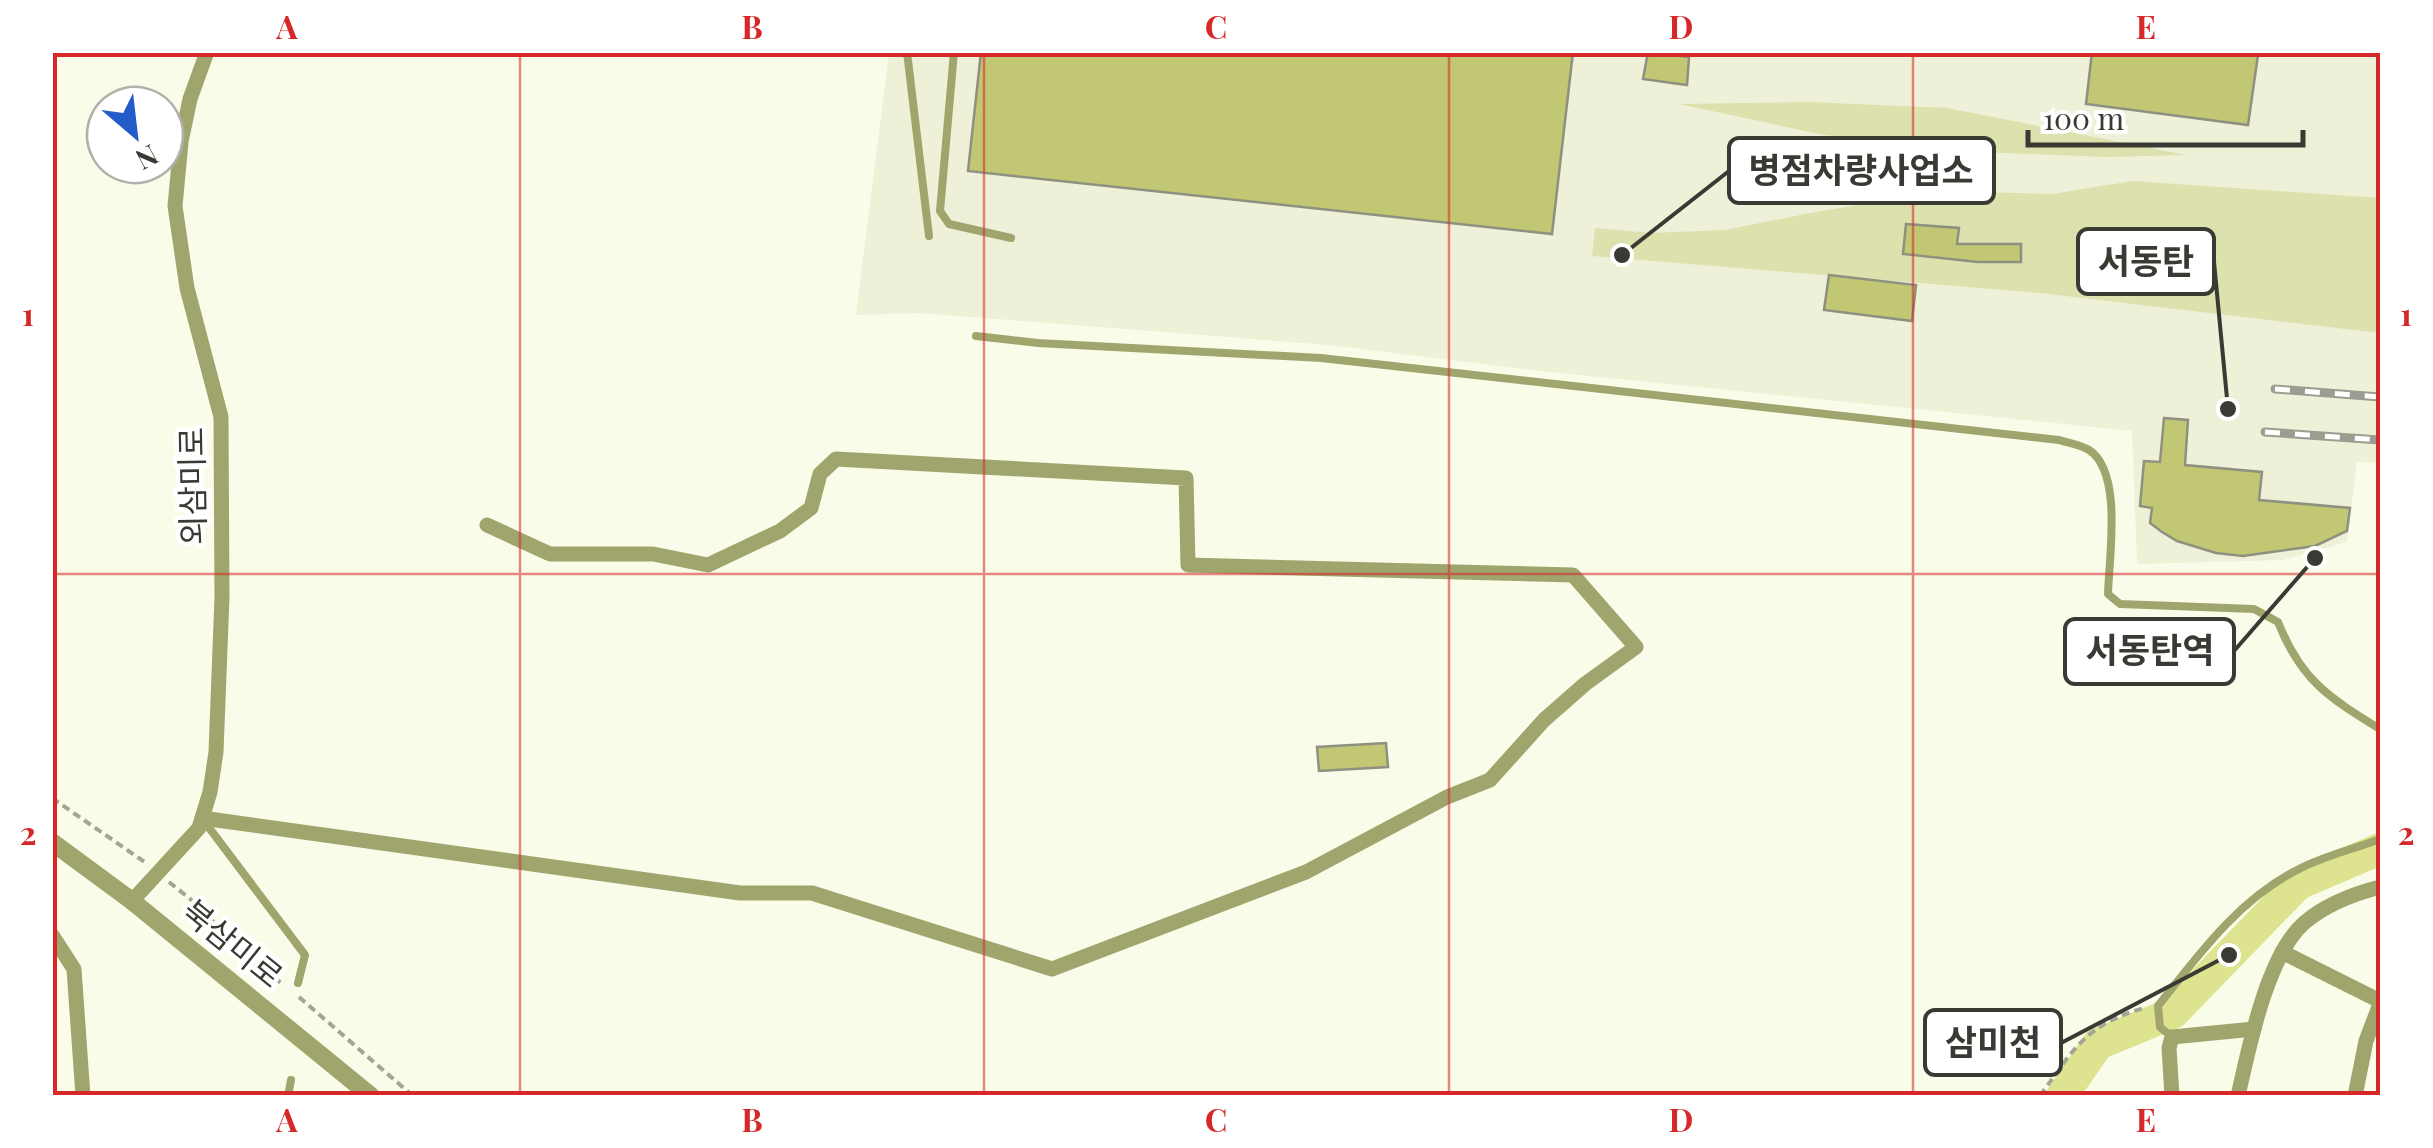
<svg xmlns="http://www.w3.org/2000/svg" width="2433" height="1148" font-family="'Playfair Display','Noto Sans KR',serif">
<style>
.built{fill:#eef1d7}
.green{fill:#dce1ae}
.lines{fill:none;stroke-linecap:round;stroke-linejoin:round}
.river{stroke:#dde38e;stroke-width:32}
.building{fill:#c2c773;stroke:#8f9180;stroke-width:2.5}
.path{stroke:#a3a597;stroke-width:4;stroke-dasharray:8 5;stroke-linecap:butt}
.service{stroke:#a0a56d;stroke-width:8}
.minor{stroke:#a0a56d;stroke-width:15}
.tertiary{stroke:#a0a56d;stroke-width:18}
.rail-casing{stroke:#9b9d90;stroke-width:9}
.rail{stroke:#fff;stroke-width:5;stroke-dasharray:15;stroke-linecap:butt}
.grid{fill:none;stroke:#d62828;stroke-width:2.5;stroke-opacity:0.55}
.labels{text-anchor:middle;stroke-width:9;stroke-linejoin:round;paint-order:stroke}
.street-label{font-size:32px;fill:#393a33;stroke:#fff}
.leader{fill:none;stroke:#393a33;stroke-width:4}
.callout-dot{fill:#393a33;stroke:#fff;stroke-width:4}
.callout{fill:#fff;stroke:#393a33;stroke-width:4}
.callout-label{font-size:35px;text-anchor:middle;font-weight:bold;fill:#393a33}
.neatline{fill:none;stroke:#d62828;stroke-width:4}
.grid-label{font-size:32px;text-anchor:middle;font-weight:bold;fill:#d62828}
</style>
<rect width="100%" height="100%" fill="#f9fce9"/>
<polygon class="built" points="889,53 2380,53 2380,463 2357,462 2347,542 2283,560 2137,564 2132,431 1540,371 1328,345 920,313 856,315"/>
<g class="green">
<polygon points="1809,102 1947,108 2186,155 2105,157 1981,152 1824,135 1679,104"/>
<polygon points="2133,181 2380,198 2380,333 2040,293 1592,256 1595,228 1651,233 1725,230 1820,211 1949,191 2052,194"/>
</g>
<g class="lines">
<polyline class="river" points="2062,1096 2098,1044 2173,1013 2298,884 2380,849"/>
</g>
<g class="building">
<polygon points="981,52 1573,52 1552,234 968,171"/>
<polygon points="1648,52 1689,57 1687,85 1643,79"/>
<polygon points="2092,52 2258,55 2248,125 2086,104"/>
<polygon points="1906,224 1959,228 1957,244 2021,244 2021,262 1978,262 1903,254"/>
<polygon points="1829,275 1916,285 1912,321 1824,310"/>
<polygon points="2164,418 2188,420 2185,465 2262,472 2259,500 2350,508 2347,531 2315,546 2243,556 2216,553 2177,541 2162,532 2150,523 2152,508 2140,506 2144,461 2160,462"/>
<polygon points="1386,743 1388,767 1319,771 1317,747"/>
</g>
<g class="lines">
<g class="path">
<polyline points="52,798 146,863"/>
<polyline points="169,882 204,910 235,949 284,985"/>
<polyline points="299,997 413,1096"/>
<path d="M2040 1096C2073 1050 2086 1024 2144 1008"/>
</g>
<g class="service">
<polyline points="907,52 929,236"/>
<polyline points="954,52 940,211 949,224 1011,238"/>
<path d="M976 336 1038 343 1321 358 2059 440C2068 443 2081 445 2089 450 2123 472 2109 557 2108 594L2120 604 2254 609 2278 622C2301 680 2328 697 2380 729"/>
<polyline points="204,821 305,955 298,983"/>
<path d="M2172 1037 2160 1027 2158 1006C2199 954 2239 899 2299 869 2324 856 2354 849 2380 839"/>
<polyline points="288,1096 291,1080"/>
</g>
<g class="minor">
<polyline points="202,818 740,893 812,893 1052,969 1306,872 1447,797 1490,780 1544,720 1585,684 1636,647 1573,575 1188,565 1186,478 836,459 820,474 811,508 780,531 708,565 653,554 550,554 487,525"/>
<polyline points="132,901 199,828 210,792 216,752 222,597 221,417 187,288 175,206 181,142 190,99 207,52"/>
<polyline points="52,935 74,969 83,1096"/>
<polyline points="2282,952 2380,1001"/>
<polyline points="2172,1096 2169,1048 2172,1037 2254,1029"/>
<path d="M2238 1096C2249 1047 2267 956 2304 923 2326 904 2353 894 2380 887"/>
<polyline points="2355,1096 2366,1041 2380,1004"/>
</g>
<polyline class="tertiary" points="52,842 132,901 371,1096"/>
<defs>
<g id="rail">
<polyline points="2275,389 2380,397"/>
<polyline points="2265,432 2380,440"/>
</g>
</defs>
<use href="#rail" class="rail-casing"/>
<use href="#rail" class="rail"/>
</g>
<path class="grid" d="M520 52V1096M984 52V1096M1449 52V1096M1913 52V1096M52 574H2380"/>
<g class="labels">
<g class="street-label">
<text transform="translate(193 486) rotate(-91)" y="11">외삼미로</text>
<text transform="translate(232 944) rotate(39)" y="11">북삼미로</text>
</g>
</g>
<path class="leader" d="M1622 255L1729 171M2228 409L2214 262M2315 558L2234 651M2229 955L2061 1043"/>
<g class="callout-dot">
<circle cx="1622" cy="255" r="10"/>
<circle cx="2228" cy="409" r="10"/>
<circle cx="2315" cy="558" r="10"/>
<circle cx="2229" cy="955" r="10"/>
</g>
<g class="callout">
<rect x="1729" y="138" width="265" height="65" rx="10"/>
<rect x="2078" y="229" width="136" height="65" rx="10"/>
<rect x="2065" y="619" width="169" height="65" rx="10"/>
<rect x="1925" y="1010" width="136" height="65" rx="10"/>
</g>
<g class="callout-label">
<text x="1861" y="183">병점차량사업소</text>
<text x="2146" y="274">서동탄</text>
<text x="2150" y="663">서동탄역</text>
<text x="1993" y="1055">삼미천</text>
</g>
<rect width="2433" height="1148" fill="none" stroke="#ffffff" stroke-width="110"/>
<g transform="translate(135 135) rotate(152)"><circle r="48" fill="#ffffff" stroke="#b0b0ad" stroke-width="2.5"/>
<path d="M0-8L18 38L0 25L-18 38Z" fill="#235bc8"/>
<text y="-15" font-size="28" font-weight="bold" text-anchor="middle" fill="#393a33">N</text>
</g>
<path d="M2028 130v15h275v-15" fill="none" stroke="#393a33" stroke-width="5"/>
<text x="2043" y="130" font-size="30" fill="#393a33" stroke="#ffffff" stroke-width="8" paint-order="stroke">100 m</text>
<rect x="55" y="55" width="2323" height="1038" class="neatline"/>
<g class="grid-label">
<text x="287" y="39">A</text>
<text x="752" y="39">B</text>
<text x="1216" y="39">C</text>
<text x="1681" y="39">D</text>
<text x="2146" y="39">E</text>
<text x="28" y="326">1</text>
<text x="2406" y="326">1</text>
<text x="28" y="845">2</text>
<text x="2406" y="845">2</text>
<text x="287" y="1132">A</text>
<text x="752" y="1132">B</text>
<text x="1216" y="1132">C</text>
<text x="1681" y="1132">D</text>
<text x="2146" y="1132">E</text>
</g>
</svg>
